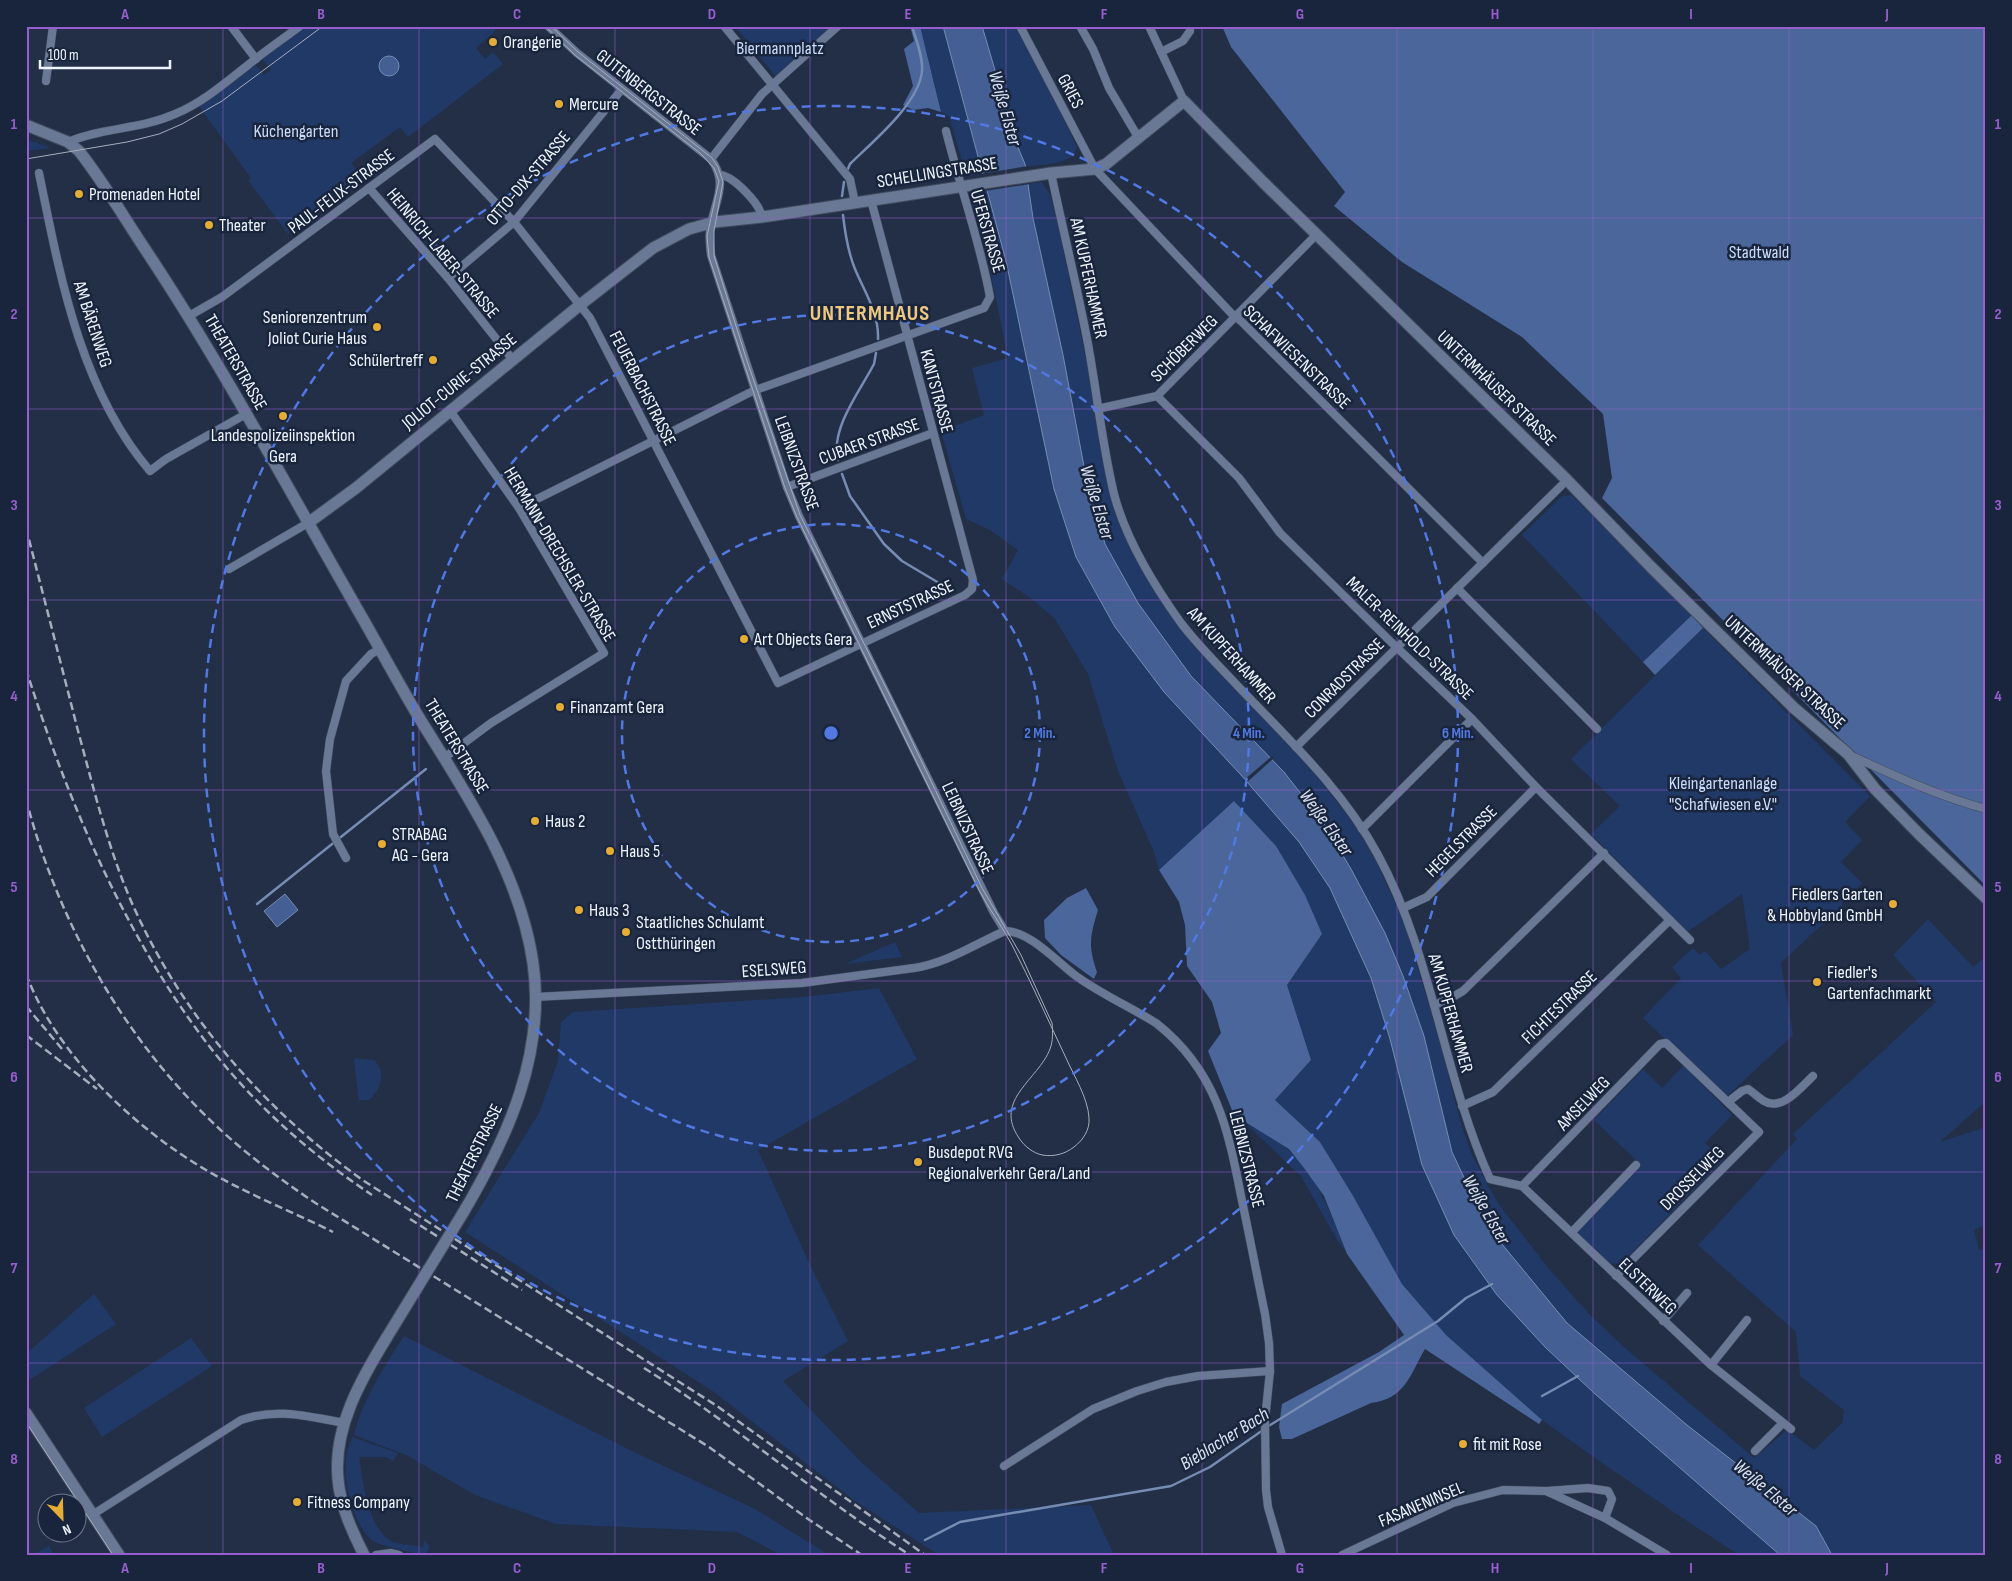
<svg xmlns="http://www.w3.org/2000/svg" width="2012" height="1581" font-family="'Sofia Sans Condensed',sans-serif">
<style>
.green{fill:#213967}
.forest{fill:#4a669a}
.water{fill:#445f93;stroke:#778cb3}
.pier{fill:#222f47}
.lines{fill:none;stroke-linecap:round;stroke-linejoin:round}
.stream{stroke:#778cb3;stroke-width:2.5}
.street-casing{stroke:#424c5f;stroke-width:9}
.secondary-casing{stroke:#424c5f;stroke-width:13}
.street{stroke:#697894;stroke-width:8}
.secondary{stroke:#697894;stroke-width:11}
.tram{stroke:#a5aebc;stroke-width:1}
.rail{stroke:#a5aebc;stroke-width:2.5;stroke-dasharray:8 4;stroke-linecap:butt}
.secondary-bridge-casing{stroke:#424c5f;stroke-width:13;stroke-linecap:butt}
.secondary-bridge{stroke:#697894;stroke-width:11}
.grid{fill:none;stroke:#985ecf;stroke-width:1;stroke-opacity:0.55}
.ring{fill:none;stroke:#5278e2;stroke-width:2.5;stroke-dasharray:9 6}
.poi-dot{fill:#e5ad35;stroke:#19253c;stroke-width:2}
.labels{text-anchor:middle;stroke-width:5;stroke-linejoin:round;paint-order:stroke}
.poi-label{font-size:18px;fill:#eff5fe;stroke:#19253c;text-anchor:start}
.park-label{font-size:18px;fill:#cbdcfc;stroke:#19253c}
.street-label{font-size:18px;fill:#eff5fe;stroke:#19253c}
.water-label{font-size:19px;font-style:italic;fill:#d8e1f1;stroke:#19253c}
.district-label{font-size:22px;font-weight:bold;letter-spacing:1px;fill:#eec880;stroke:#19253c}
.centre{fill:#5278e2;stroke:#19253c;stroke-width:2.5}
.ring-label{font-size:15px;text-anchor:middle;font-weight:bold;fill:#5278e2;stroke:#19253c;stroke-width:5;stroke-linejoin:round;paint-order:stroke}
.neatline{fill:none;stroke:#985ecf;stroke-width:2}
.grid-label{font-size:16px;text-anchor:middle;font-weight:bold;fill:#985ecf}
</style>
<rect width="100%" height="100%" fill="#222f47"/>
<g class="green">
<polygon points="306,26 498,26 493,33 476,48 485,59 493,52 503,64 408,137 400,127 351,163 363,178 288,234 248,180 251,178 198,105 255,64 264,75 271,70 262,59"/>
<polygon points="735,26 834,26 777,78"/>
<polygon points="920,26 943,26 983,174 966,176 949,116 941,112"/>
<path d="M982 26H1016L1044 77 1077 147C1073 166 1040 164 1025 167L1017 145Z"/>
<polygon points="26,139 51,148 26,151"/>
<polygon points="1042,182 1050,195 1057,220 1121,525 1193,641 1228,681 1311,768 1357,828 1376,861 1404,922 1437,1032 1461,1124 1472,1155 1487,1184 1500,1206 1550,1270 1590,1315 1624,1347 1754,1458 1787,1430 1814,1450 1842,1423 1844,1410 1800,1376 1796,1332 1698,1245 1797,1139 1793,1134 1936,1002 1893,955 1928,919 1973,967 1986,956 1986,1101 1940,1142 1986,1127 1986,1225 1974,1230 1979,1250 1986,1249 1986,1555 1832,1555 1816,1526 1687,1425 1567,1323 1487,1226 1452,1152 1424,1036 1403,976 1385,933 1351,869 1323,822 1284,772 1191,676 1138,603 1105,544 1086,477 1063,355 1033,218 1028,184"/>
<polygon points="987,191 1006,261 1115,627 1164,692 1241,775 1299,842 1330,888 1371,978 1390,1039 1545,1347 1594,1393 1780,1555 1739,1555 1678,1515 1595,1458 1542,1420 1446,1335 1402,1284 1352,1194 1320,1142 1275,1100 1311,1060 1287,985 1322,934 1235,801 1159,870 1154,852 1118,771 1088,674 1055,619 1032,599 1002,579 1018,550 990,530 966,519 941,431 984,415 972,368 1008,358 989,265 970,193"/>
<polygon points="1571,495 1692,615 1643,662 1522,535 1562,496"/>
<polygon points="1703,628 1870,796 1845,822 1862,840 1841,862 1862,883 1842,903 1843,905 1781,963 1793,1035 1726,1097 1643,1018 1681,978 1672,967 1693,948 1700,955 1705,951 1721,969 1750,949 1742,894 1687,932 1591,834 1620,806 1571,759"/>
<polygon points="895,942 902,957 845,964"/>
<polygon points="879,988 917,1059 758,1150 811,1267 848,1341 783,1381 861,1462 919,1513 1091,1505 1114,1555 939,1555 855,1501 714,1392 465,1232 539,1113 558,1061 561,1022 573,1012 804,997"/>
<path d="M353 1058 374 1060C387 1072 381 1090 369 1100H359L354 1061 355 1059Z"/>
<polygon points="1684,1065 1732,1115 1705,1143 1723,1160 1621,1264 1608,1263 1577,1232 1640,1164 1594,1120 1643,1069 1662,1088"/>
<path d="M1240 1118C1255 1128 1277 1138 1289 1150 1319 1178 1332 1217 1347 1254L1336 1238 1301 1176Z"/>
<polygon points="94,1294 116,1324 26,1382 26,1354"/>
<path d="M404 1336 632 1451 755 1509 829 1555H781L737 1532 556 1524 475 1495 408 1456 354 1435C363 1399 384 1367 404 1336Z"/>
<polygon points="191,1338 212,1366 102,1437 84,1408"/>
<path d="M352 1437 398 1453 393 1461 386 1457H359C363 1481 367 1524 389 1540 397 1545 414 1545 423 1547L424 1541 430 1546 425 1555C416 1554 379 1545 373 1541 354 1527 343 1482 346 1459 346 1452 350 1444 352 1437Z"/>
<polygon points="49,1546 54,1555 32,1555"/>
</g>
<g class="forest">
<polygon points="910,26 920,26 941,112 928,108 913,110 903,105 913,86 904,49 914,41"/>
<polygon points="1222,26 1986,26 1986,886 1602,498 1612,478 1603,414 1522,337 1402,262 1334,206 1345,192 1231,47"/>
<polygon points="1692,615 1703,628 1655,675 1643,662"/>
<path d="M1234 801 1276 846 1305 895 1322 934 1287 985 1311 1060 1275 1100 1320 1142 1352 1194 1402 1284 1446 1335 1542 1420 1539 1424 1425 1349C1410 1375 1405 1399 1371 1403L1292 1439H1282L1279 1427 1282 1404 1379 1352 1404 1335 1347 1254 1324 1196 1304 1168 1289 1149 1234 1115 1208 1051 1221 1033 1212 1002 1187 966 1185 925 1179 902 1159 870Z"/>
<path d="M1086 888 1098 910C1090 936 1088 946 1097 972L1094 979 1061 955 1045 938 1044 920 1067 898Z"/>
</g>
<g class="water">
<polygon points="943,26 982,26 1017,145 1025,164 1033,218 1063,355 1086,477 1105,544 1138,603 1191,676 1284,772 1323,822 1351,869 1385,933 1403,976 1424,1036 1452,1152 1487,1226 1567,1323 1687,1425 1816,1526 1832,1555 1780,1555 1594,1393 1545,1347 1497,1295 1454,1235 1422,1165 1390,1039 1371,978 1330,888 1299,842 1241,775 1164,692 1115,627 1076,557 1054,489 1006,261"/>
<circle cx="389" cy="66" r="10"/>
<polygon points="285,894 298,910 277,927 264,911"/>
</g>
<g class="pier">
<polygon points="1028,166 1030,184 985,191 980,174"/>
<polygon points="1272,756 1274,758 1245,784 1243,781"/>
</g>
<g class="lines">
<g class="stream">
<path d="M847 171 850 164C872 142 919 104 922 71 923 56 916 40 912 26"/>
<polyline points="842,196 844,182"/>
<path d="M843 215C845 233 848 252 855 269 865 293 879 313 878 339"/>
<path d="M838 460C830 429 860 391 874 364L876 353"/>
<polyline points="842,474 850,496 884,544 902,561 944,586"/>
<polyline points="257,904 426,769"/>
<polyline points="1542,1396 1578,1376"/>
<polyline points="1267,1427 1438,1321 1466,1298 1492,1284"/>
<polyline points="925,1540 960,1522 1171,1486 1210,1467 1263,1430"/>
</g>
<defs>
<g id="street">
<polyline points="231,26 256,59"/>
<path d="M548 26 577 53 711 159C730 185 713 203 710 231 709 239 710 247 711 255L787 487 799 516 994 913 1005 931C1030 931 1057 962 1076 976 1101 994 1130 1007 1156 1023 1217 1071 1228 1129 1242 1201 1250 1238 1257 1276 1265 1314L1269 1343 1270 1371 1265 1420 1266 1490 1268 1507 1282 1555"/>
<polyline points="724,26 850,179 855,203"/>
<polyline points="1020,26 1095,169 1231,313 1242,322 1483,563"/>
<polyline points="1080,26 1093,49 1109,88 1138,137"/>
<polyline points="1149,26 1184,101"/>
<polyline points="1161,52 1183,41 1190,31 1190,26"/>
<polyline points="46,81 53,26"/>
<path d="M68 142C104 127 139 130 175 114 202 103 225 83 248 65 265 51 283 39 300 26"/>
<polyline points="711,159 762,94 838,26"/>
<path d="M39 173C60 276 80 389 150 471L166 459 246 414"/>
<path d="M1051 173C1063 230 1077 286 1088 344 1097 393 1102 444 1114 494 1126 540 1153 584 1181 623 1197 644 1216 663 1234 682 1285 736 1342 788 1378 855 1433 956 1443 1075 1490 1179L1522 1186 1711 1365 1791 1429"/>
<path d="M719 175C733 175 760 204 762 217"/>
<polyline points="369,188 448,278 513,360"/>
<polyline points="448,278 514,222 622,89"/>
<polyline points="189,316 222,297 435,139 514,222 590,318 778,683 965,595 972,589 973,580 871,200"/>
<polyline points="1157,396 1239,478 1280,533 1390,641 1472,719 1536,787 1690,940"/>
<polyline points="1097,409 1157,396 1317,234"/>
<polyline points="787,487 933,433"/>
<path d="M519 508 753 391 984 308 990 297C980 241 960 187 946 131"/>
<polyline points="229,569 308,523"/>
<polyline points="1457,588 1597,729"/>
<polyline points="1296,747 1567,480"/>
<path d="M1850 755C1895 776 1938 796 1986 809"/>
<polyline points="444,758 491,723 604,653 519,508 451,412"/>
<polyline points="1362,829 1472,719"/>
<polyline points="346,858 333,834 326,771 330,739 346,681 371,654 380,649"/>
<polyline points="1403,908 1427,897 1536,787"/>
<path d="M535 997 802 983 914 968C947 963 975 944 1005 931"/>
<polyline points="1434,1005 1449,999 1463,991 1604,853"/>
<path d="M1728 1102 1742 1091 1748 1089C1754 1093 1759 1098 1764 1101 1782 1112 1801 1087 1813 1076"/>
<polyline points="1462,1106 1493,1092 1670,920"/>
<polyline points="1522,1186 1660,1044 1666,1043 1759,1132 1616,1276"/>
<polyline points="1572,1232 1636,1165"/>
<polyline points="1663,1321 1687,1293"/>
<polyline points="1711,1365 1747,1320"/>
<polyline points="1755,1451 1783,1423"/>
<polyline points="1004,1466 1093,1409 1137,1391 1166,1382 1198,1376 1270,1371"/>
<polyline points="1547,1491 1588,1488 1608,1491 1612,1499 1605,1518"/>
<path d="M92 1515 241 1420C277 1407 309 1417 345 1423"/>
<polyline points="376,1555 391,1553 399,1555"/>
<polyline points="1342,1555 1453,1503 1503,1490 1546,1491 1605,1518 1667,1555"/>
</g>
<g id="secondary">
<path d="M26 125 68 142 79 151C102 180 122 214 143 246 223 366 291 494 363 619 383 654 402 690 423 724 469 798 520 874 533 963 546 1053 508 1137 463 1213"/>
<polyline points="308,523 356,488 580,305 653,248 689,229 715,222 762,217 1051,173 1095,169 1106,164 1184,101 1263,182 1567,480 1651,567 1794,708 1848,754 1875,789 1919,834 1986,898"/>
<polyline points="26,1413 119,1555"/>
<path d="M364 1555C352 1531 340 1505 338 1479 333 1428 361 1379 387 1337"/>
</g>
</defs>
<use href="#street" class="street-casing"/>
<use href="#secondary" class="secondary-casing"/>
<use href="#street" class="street"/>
<use href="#secondary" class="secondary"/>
<g class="tram">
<path d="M545 26 575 55 700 153 714 168 719 181 707 236 709 257 785 488 797 517 979 890C989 909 1002 926 1012 945 1031 982 1048 1020 1066 1058 1074 1076 1088 1098 1089 1118 1090 1130 1083 1140 1074 1147 1065 1154 1054 1157 1042 1155 1033 1153 1024 1146 1019 1138 993 1100 1038 1080 1050 1049 1053 1041 1053 1032 1052 1023L1021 955 982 888 899 714 800 515 747 361 714 256V231L723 182 718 167 712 158 578 52 551 26"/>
<polyline points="26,159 127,142 159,134 182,124 222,101 323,26"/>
<polyline points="26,1422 113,1555"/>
</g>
<g class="rail">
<path d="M26 528C43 594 60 660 77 727 93 786 107 845 131 901 181 1015 263 1109 364 1181L717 1406 925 1555"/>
<path d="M26 669C70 809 136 963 232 1074 273 1121 321 1161 372 1195"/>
<path d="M26 799C60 931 135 1059 240 1147 265 1168 290 1186 317 1204L709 1447 808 1519 862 1555"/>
<path d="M26 974C56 1054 133 1127 206 1170 247 1194 291 1211 333 1232"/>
<polyline points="26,1006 62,1049"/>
<polyline points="26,1035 97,1089"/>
<polyline points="410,1219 522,1290"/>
<path d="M644 1368C736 1426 819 1497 910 1555"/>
</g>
<defs>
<polyline id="secondary-bridge" points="387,1337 463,1213"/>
</defs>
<use href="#secondary-bridge" class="secondary-bridge-casing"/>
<use href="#secondary-bridge" class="secondary-bridge"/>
</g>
<path class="grid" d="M223 26V1555M419 26V1555M615 26V1555M810 26V1555M1006 26V1555M1202 26V1555M1397 26V1555M1593 26V1555M1789 26V1555M26 218H1986M26 409H1986M26 600H1986M26 790H1986M26 981H1986M26 1172H1986M26 1363H1986"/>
<g class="ring">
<circle cx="831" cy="733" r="209"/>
<circle cx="831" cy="733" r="418"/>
<circle cx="831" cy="733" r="627"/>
</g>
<g class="poi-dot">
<circle cx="493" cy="42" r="5"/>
<circle cx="559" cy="104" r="5"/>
<circle cx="79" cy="194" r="5"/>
<circle cx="209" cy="225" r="5"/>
<circle cx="377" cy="327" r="5"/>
<circle cx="433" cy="360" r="5"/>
<circle cx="283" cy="416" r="5"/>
<circle cx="744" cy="639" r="5"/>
<circle cx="560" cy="707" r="5"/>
<circle cx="535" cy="821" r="5"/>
<circle cx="382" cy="844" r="5"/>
<circle cx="610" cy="851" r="5"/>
<circle cx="1893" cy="904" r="5"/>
<circle cx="579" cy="910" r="5"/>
<circle cx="626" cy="932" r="5"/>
<circle cx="1817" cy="982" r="5"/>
<circle cx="918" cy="1162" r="5"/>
<circle cx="1463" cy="1444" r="5"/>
<circle cx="297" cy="1502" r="5"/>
</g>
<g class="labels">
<g class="poi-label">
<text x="503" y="48">Orangerie</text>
<text x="569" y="110">Mercure</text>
<text x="89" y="200">Promenaden Hotel</text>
<text x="219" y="231">Theater</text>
<text x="367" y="323" text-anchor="end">Seniorenzentrum<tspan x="367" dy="21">Joliot Curie Haus</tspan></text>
<text x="423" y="366" text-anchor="end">Schülertreff</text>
<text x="283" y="441" text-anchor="middle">Landespolizeiinspektion<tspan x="283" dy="21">Gera</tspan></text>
<text x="754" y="645">Art Objects Gera</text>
<text x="570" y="713">Finanzamt Gera</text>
<text x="545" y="827">Haus 2</text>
<text x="392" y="840">STRABAG<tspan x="392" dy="21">AG - Gera</tspan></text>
<text x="620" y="857">Haus 5</text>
<text x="1883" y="900" text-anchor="end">Fiedlers Garten<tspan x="1883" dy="21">&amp; Hobbyland GmbH</tspan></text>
<text x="589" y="916">Haus 3</text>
<text x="636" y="928">Staatliches Schulamt<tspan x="636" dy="21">Ostthüringen</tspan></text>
<text x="1827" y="978">Fiedler's<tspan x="1827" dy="21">Gartenfachmarkt</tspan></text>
<text x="928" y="1158">Busdepot RVG<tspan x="928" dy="21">Regionalverkehr Gera/Land</tspan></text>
<text x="1473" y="1450">fit mit Rose</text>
<text x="307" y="1508">Fitness Company</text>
</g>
<g class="park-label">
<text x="780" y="54">Biermannplatz</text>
<text x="296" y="137">Küchengarten</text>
<text x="1759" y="258">Stadtwald</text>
<text x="1723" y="789">Kleingartenanlage<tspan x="1723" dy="21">"Schafwiesen e.V."</tspan></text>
</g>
<g class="street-label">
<text transform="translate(1071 91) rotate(62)" y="6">GRIES</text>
<text transform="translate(649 92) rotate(38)" y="6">GUTENBERGSTRASSE</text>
<text transform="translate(937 172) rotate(-9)" y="6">SCHELLINGSTRASSE</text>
<text transform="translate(528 178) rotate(-49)" y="6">OTTO-DIX-STRASSE</text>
<text transform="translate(341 191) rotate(-37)" y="6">PAUL-FELIX-STRASSE</text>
<text transform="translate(988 231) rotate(74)" y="6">UFERSTRASSE</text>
<text transform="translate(443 253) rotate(50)" y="6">HEINRICH-LABER-STRASSE</text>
<text transform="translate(1089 278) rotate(78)" y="6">AM KUPFERHAMMER</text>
<text transform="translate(93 324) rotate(72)" y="6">AM BÄRENWEG</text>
<text transform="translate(1184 348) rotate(-45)" y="6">SCHÖBERWEG</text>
<text transform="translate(1297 357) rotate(44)" y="6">SCHAFWIESENSTRASSE</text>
<text transform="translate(236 362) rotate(60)" y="6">THEATERSTRASSE</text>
<text transform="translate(459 381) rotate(-39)" y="6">JOLIOT-CURIE-STRASSE</text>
<text transform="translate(643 388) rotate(63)" y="6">FEUERBACHSTRASSE</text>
<text transform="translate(1497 388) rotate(44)" y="6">UNTERMHÄUSER STRASSE</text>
<text transform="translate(937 391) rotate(75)" y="6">KANTSTRASSE</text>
<text transform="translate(869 441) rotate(-20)" y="6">CUBAER STRASSE</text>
<text transform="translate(797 463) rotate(70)" y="6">LEIBNIZSTRASSE</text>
<text transform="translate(560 554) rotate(59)" y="6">HERMANN-DRECHSLER-STRASSE</text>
<text transform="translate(910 604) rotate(-25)" y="6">ERNSTSTRASSE</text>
<text transform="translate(1410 638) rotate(44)" y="6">MALER-REINHOLD-STRASSE</text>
<text transform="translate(1232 655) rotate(48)" y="6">AM KUPFERHAMMER</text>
<text transform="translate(1785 672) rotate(43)" y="6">UNTERMHÄUSER STRASSE</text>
<text transform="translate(1344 678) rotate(-45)" y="6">CONRADSTRASSE</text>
<text transform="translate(457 746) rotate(59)" y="6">THEATERSTRASSE</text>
<text transform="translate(968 828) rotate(65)" y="6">LEIBNIZSTRASSE</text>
<text transform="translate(1461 841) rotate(-45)" y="6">HEGELSTRASSE</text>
<text transform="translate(774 969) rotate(-4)" y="6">ESELSWEG</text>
<text transform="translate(1559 1007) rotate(-44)" y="6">FICHTESTRASSE</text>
<text transform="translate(1451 1013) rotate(74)" y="6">AM KUPFERHAMMER</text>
<text transform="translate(1583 1103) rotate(-46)" y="6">AMSELWEG</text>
<text transform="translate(474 1153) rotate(-64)" y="6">THEATERSTRASSE</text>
<text transform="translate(1247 1159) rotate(76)" y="6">LEIBNIZSTRASSE</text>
<text transform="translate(1692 1178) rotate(-45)" y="6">DROSSELWEG</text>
<text transform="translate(1648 1286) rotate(44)" y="6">ELSTERWEG</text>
<text transform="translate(1421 1504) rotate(-23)" y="6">FASANENINSEL</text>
</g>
<g class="water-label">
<text transform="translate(1006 108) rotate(74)" y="7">Weiße Elster</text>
<text transform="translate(1098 502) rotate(73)" y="7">Weiße Elster</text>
<text transform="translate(1327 822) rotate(54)" y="7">Weiße Elster</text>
<text transform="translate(1487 1209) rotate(60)" y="7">Weiße Elster</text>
<text transform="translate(1224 1438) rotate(-32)" y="7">Bieblacher Bach</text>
<text transform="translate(1766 1487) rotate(40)" y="7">Weiße Elster</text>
</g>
<g class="district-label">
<text x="870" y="320">UNTERMHAUS</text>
</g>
</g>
<circle cx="831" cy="733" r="8" class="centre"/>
<g class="ring-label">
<text x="1040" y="738">2 Min.</text>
<text x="1249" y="738">4 Min.</text>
<text x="1458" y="738">6 Min.</text>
</g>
<rect width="2012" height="1581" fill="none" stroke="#19253c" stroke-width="55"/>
<g transform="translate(62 1518) rotate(157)"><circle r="24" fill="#19253c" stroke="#6f788a"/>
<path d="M0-4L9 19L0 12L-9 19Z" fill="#e5ad35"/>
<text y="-8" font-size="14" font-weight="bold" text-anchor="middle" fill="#eff5fe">N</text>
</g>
<path d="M40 60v8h130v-8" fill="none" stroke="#eff5fe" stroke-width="2.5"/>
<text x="48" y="60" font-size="15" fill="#eff5fe" stroke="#19253c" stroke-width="4" paint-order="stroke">100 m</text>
<rect x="28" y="28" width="1956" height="1526" class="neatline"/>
<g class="grid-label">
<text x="125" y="19">A</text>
<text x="321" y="19">B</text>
<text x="517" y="19">C</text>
<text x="712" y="19">D</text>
<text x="908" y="19">E</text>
<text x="1104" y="19">F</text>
<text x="1300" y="19">G</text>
<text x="1495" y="19">H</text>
<text x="1691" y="19">I</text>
<text x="1887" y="19">J</text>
<text x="14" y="129">1</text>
<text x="1998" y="129">1</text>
<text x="14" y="319">2</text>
<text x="1998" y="319">2</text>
<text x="14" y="510">3</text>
<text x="1998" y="510">3</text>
<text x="14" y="701">4</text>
<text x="1998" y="701">4</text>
<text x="14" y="892">5</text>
<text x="1998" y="892">5</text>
<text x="14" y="1082">6</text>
<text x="1998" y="1082">6</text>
<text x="14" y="1273">7</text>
<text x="1998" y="1273">7</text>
<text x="14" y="1464">8</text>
<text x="1998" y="1464">8</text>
<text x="125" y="1573">A</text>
<text x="321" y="1573">B</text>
<text x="517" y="1573">C</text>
<text x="712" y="1573">D</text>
<text x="908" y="1573">E</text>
<text x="1104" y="1573">F</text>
<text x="1300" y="1573">G</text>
<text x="1495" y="1573">H</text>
<text x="1691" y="1573">I</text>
<text x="1887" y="1573">J</text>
</g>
</svg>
